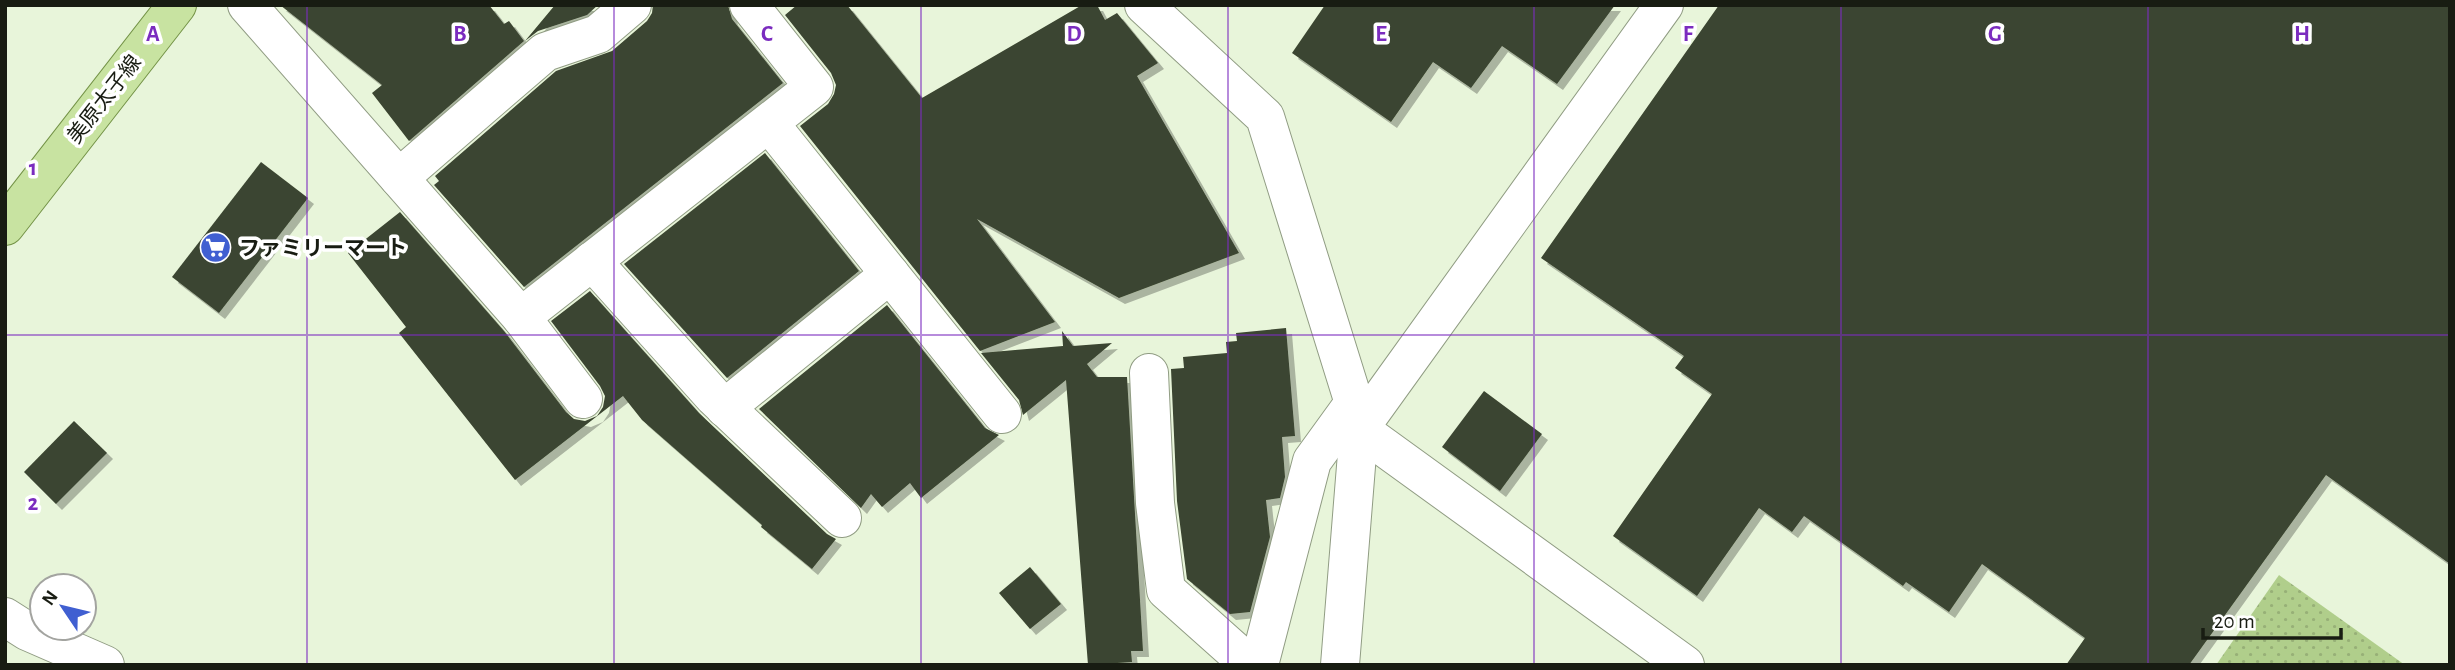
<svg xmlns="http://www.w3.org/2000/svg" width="2455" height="670" font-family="'Alegreya Sans','Noto Sans JP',sans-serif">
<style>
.park{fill:url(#park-dots)}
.building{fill:#3b4530;filter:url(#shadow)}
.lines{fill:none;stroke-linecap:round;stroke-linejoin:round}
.street-casing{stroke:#909c83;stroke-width:40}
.secondary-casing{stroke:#909c83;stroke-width:40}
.primary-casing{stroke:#739246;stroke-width:40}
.street{stroke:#fff;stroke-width:38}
.secondary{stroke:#fff;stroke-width:38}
.primary{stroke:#c8e3a1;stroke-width:38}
.grid{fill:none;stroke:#7b2cbf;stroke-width:2;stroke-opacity:0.55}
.labels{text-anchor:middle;stroke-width:7;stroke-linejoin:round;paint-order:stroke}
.street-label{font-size:21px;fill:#181c12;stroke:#fff}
.poi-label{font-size:21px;font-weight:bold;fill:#181c12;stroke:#fff;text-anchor:start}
.grid-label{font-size:23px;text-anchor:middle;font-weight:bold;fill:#7b2cbf;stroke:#fff;stroke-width:7;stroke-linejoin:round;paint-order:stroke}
</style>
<defs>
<pattern id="park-dots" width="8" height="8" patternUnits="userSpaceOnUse" patternTransform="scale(1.75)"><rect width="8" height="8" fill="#b0ce8b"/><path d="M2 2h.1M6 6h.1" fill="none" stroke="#97b077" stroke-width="1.8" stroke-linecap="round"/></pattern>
<filter id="shadow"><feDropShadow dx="6" dy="6" stdDeviation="0" flood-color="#0004"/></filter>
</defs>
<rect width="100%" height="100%" fill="#e8f5da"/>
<polygon class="park" points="2279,575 2405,665 2216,665"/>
<g class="building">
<polygon points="280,5 489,5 504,24 509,21 524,41 409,141 372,93 382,85"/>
<polygon points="555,5 598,5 587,15 538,31 525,41"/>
<polygon points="653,5 728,5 732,19 783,83 524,287 434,185 439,181 435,176 556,71 612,51 647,21 652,13"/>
<polygon points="797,5 847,5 922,98 1082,5 1097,5 1105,20 1117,13 1158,63 1137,76 1239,253 1119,298 977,219 1055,322 980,351 800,126 828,104 834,94 836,85 831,73 785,15"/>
<polygon points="1325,5 1615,5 1557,84 1502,46 1471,88 1433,62 1391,122 1292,53"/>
<polygon points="1719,5 2450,5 2450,564 2326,475 2189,665 2066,665 2085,638 1982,564 1949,612 1906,582 1903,586 1804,516 1792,532 1759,508 1697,596 1613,536 1712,394 1675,368 1684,356 1541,258"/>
<polygon points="765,153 859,271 727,378 624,264"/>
<polygon points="261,162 308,198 219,313 172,277"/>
<polygon points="400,212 504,331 566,412 574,419 585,421 597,416 603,407 605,396 600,386 551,321 590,291 699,413 827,534 836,539 812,569 761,527 762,525 642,420 623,396 515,480 399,333 406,327 348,253"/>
<polygon points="887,305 985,428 999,435 921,498 910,483 882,507 871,494 861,508 759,409"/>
<polygon points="1286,328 1295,436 1282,437 1285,477 1280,498 1266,500 1270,537 1250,612 1230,614 1187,579 1177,501 1171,369 1184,368 1183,357 1227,353 1226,342 1237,341 1236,333"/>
<polygon points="1062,331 1073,346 1112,343 1087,364 1097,377 1127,377 1143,651 1131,651 1132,662 1088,665 1066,380 1023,415 1019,400 981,353 1063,346"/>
<polygon points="1484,391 1542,434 1500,491 1442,447"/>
<polygon points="74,421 107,453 56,504 24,472"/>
<polygon points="1030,567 1061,604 1030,629 999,593"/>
</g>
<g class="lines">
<defs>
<g id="street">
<polyline points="247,5 521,317 583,399"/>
<polyline points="769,123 1002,414"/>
<polyline points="399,178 545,52 598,34 632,5"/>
<polyline points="592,261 714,397 842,518"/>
<polyline points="521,317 814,87 749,5"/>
<polyline points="1149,373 1155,503 1166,590 1250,665"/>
<polyline points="725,408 890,274"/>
<polyline points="1259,665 1312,461 1354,403"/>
<polyline points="1340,665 1359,429"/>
</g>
<g id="secondary">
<polyline points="1144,5 1265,117 1354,403 1359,429 1685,665"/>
<polyline points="1359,429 1664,5"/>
<polyline points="5,617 27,631 105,665"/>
</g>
<polyline id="primary" points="5,226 177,5"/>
</defs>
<use href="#street" class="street-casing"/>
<use href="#secondary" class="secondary-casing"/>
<use href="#primary" class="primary-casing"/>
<use href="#street" class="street"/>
<use href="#secondary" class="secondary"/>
<use href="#primary" class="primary"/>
</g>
<path class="grid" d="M307 5V665M614 5V665M921 5V665M1228 5V665M1534 5V665M1841 5V665M2148 5V665M5 335H2450"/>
<defs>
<symbol id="supermarket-disc" viewBox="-11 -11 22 22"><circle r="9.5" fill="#405fd1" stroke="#fff"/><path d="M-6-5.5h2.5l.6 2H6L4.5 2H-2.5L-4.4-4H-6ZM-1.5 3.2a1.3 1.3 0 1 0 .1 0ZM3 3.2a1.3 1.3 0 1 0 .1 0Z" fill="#fff"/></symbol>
</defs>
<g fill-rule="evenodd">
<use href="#supermarket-disc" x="198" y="230" width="35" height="35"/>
</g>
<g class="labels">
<g class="street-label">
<text transform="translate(104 99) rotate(-52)" y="7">美原太子線</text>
</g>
<g class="poi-label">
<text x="239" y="255">ファミリーマート</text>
</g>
</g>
<g class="grid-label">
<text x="153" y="41">A</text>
<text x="460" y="41">B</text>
<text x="767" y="41">C</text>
<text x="1074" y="41">D</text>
<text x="1381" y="41">E</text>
<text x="1688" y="41">F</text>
<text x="1995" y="41">G</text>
<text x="2302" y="41">H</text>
<text x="33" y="175">1</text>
<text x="33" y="510">2</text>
</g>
<rect width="2455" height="670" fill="none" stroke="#181c12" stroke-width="14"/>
<g transform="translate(63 607) rotate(305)"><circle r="33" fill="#ffffff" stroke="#a3a4a0" stroke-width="2"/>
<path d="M0-5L12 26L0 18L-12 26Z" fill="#405fd1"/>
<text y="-10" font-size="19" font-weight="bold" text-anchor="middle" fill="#181c12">N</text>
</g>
<path d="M2203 628v10h138v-10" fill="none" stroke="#181c12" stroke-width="3.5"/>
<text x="2214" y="628" font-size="21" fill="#181c12" stroke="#ffffff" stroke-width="5" paint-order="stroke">20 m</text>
</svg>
